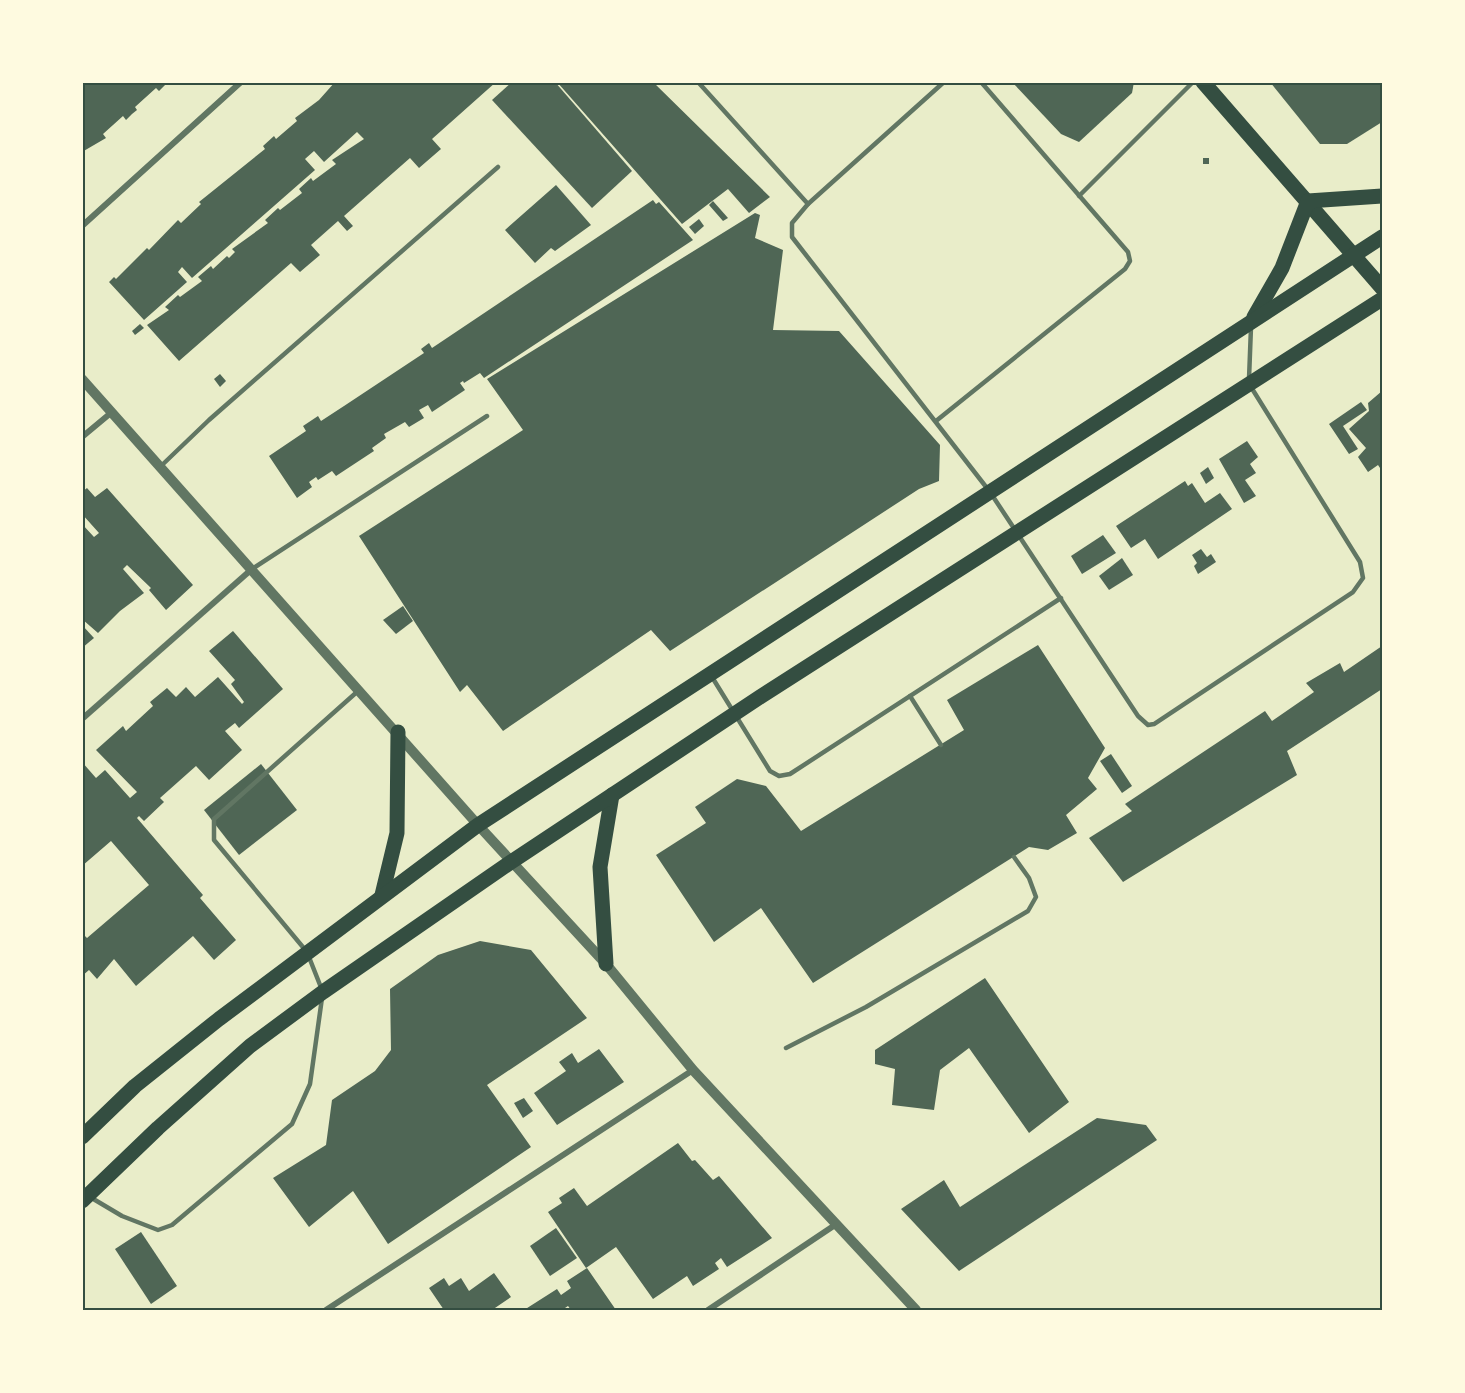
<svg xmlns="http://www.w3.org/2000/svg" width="1465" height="1393" font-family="'Public Sans',sans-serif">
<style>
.building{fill:#4f6655}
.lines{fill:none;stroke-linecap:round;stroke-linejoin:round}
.service{stroke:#617663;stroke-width:4.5}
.minor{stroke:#617663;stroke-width:6}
.tertiary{stroke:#617663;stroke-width:10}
.primary{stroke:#344e41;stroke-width:15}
.neatline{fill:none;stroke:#344e41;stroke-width:2}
</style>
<rect width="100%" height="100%" fill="#e9edc9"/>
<g class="building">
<polygon points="82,82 168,82 159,91 156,88 135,107 137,110 132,114 126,120 123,116 103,134 106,138 82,152"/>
<polygon points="335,82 496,82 432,139 441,149 419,168 410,158 344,216 353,226 347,231 338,221 311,245 320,255 307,266 300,272 291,263 179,361 147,325 169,310 165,307 178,295 180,297 202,281 198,277 211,266 213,269 227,256 229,258 235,252 232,249 268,223 265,220 278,208 280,210 302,193 299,189 311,178 313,181 336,164 332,160 364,139 357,132 324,162 314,151 305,159 315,170 192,278 182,267 178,272 187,282 144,320 109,282 114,277 116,279 147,248 149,250 178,220 181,223 201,204 199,202 265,149 263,146 274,136 276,139 297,121 295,118 319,100"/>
<polygon points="512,82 555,82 632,171 592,208 492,100"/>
<polygon points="557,82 653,82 770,197 749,213 728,189 682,224"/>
<polygon points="1012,82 1134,82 1132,93 1079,142 1061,134"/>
<polygon points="1270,82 1382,82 1382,122 1347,144 1320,144"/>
<rect x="1203" y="158" width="6" height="6"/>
<polygon points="556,185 591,225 555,251 551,248 535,263 505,230"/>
<polygon points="653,200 656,204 659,202 693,240 484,378 480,373 464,383 463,381 460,383 465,390 432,412 428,405 419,410 424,418 409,427 405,422 384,434 386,438 372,448 374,451 336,476 332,471 318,480 316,477 309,482 312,487 297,498 269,456 306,431 303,426 318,416 321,421 344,406 424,353 421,349 429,343 432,348 438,344"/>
<polygon points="713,201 728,218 723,221 709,205"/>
<polygon points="755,213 760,215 755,238 783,250 773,330 839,331 940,445 939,481 919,489 670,651 651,630 503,731 467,685 460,692 359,536 523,430 487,379"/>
<polygon points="699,219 704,226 695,234 689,227"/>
<polygon points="140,324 144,328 135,335 132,331"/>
<polygon points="220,374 226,381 220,387 214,379"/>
<polygon points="1382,391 1382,471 1378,465 1368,472 1358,457 1366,448 1349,429 1369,411 1368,403"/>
<polygon points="1361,402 1367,410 1343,426 1358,449 1349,454 1329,424"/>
<polygon points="1247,441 1258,457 1250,464 1256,473 1245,480 1256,496 1244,503 1219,459"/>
<polygon points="1208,467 1214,478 1206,484 1200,473"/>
<polygon points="1185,481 1188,486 1192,483 1205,503 1220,493 1232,509 1158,559 1145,539 1131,548 1116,526"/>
<polygon points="87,488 95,497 107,488 193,585 166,610 149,590 151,588 127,565 123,569 144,593 120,611 98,633 82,619 82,524 94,537 99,533 82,514 82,492"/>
<polygon points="1103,535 1116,553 1082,574 1071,556"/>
<polygon points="1201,549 1207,557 1211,554 1216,562 1198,574 1194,566 1197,563 1192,555"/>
<polygon points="1122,558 1133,575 1109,590 1099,576"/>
<polygon points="403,606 413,621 396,634 383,620"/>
<polygon points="82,625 94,638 82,648"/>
<polygon points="233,631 283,689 239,728 235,723 225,731 242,750 209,780 196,766 160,798 164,802 144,821 139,816 137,818 203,895 200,898 236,940 214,960 193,936 136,986 114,959 97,979 89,970 82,976 82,933 87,938 149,885 111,841 82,866 82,762 96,778 105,770 130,798 137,792 96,750 123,726 126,731 153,706 150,702 167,688 176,697 186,687 195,697 218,677 242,704 244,702 231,684 235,680 209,651"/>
<polygon points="1038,645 1105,748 1088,778 1097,789 1066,815 1077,833 1048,850 1029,847 813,983 761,908 714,942 656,855 706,823 695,807 737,779 766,786 801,831 964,730 947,700"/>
<polygon points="1382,646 1382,689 1287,751 1297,775 1123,882 1089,838 1132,811 1125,804 1265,711 1272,721 1314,692 1306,683 1340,663 1344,672"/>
<polygon points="1111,754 1132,786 1122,793 1100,761"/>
<polygon points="261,764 297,810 239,855 204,810"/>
<polygon points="480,941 531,950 587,1018 487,1085 531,1147 388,1244 353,1191 309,1227 273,1178 326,1145 332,1100 375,1071 391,1050 390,989 438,955"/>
<polygon points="985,978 1069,1102 1029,1133 969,1048 940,1070 934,1110 892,1105 895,1069 875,1064 875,1050"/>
<polygon points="599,1049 624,1082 557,1125 534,1093 566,1071 559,1062 572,1053 578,1063"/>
<polygon points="524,1098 533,1111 523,1118 514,1103"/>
<polygon points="1097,1118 1146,1125 1157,1140 959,1271 901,1209 944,1180 960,1207"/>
<polygon points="678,1143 692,1161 695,1160 713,1180 719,1176 772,1238 727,1267 721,1258 715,1263 719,1269 693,1286 687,1276 653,1299 616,1247 586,1268 548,1212 562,1203 559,1198 574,1188 587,1206"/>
<polygon points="556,1228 577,1258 550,1276 530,1246"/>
<polygon points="141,1232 177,1286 151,1304 115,1249"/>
<polygon points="587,1268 616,1310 571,1310 568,1306 562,1310 524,1310 557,1289 561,1295 571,1288 567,1281"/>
<polygon points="494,1273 511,1297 492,1310 444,1310 429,1288 444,1278 449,1286 461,1278 469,1291"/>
</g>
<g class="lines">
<g class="service">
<polyline points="698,82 808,204"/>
<polyline points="944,82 808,204 792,223 792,237 990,492 1138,716 1148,725 1154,724 1353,592 1363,578 1360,562 1251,387"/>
<polyline points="1079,196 1193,82"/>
<polyline points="1249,379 1251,327"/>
<polyline points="936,421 1125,269 1130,261 1128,252 981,82"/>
<polyline points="161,466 209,420 498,167"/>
<polyline points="252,569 487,416"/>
<polyline points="712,677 770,771 779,776 790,774 1061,598"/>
<polyline points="910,696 941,745"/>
<polyline points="322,990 307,952 214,840 214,819 358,691"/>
<polyline points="786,1048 866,1007 1028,911 1036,897 1029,878 1014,857"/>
<polyline points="90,1197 122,1216 158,1230 172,1225 292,1124 310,1084 322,998"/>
</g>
<g class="minor">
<polyline points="82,226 241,82"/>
<polyline points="82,437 112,412"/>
<polyline points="82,719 252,569"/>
<polyline points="326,1310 693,1070"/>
<polyline points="708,1310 835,1225"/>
</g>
<polyline class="tertiary" points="82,379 478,825 606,964 693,1070 916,1310"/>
<g class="primary">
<polyline points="1203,82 1382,288"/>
<polyline points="1254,317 1282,268 1308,201 1382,196"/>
<polyline points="382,895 397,833 398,732"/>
<polyline points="606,964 600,867 612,795"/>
<polyline points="82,1137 135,1086 219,1019 478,825 1382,237"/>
<polyline points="82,1201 158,1128 250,1046 323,992 511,862 760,697 1382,299"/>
</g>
</g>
<rect width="1465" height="1393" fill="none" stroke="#fefae0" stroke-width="168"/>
<rect x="84" y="84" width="1297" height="1225" class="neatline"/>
</svg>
